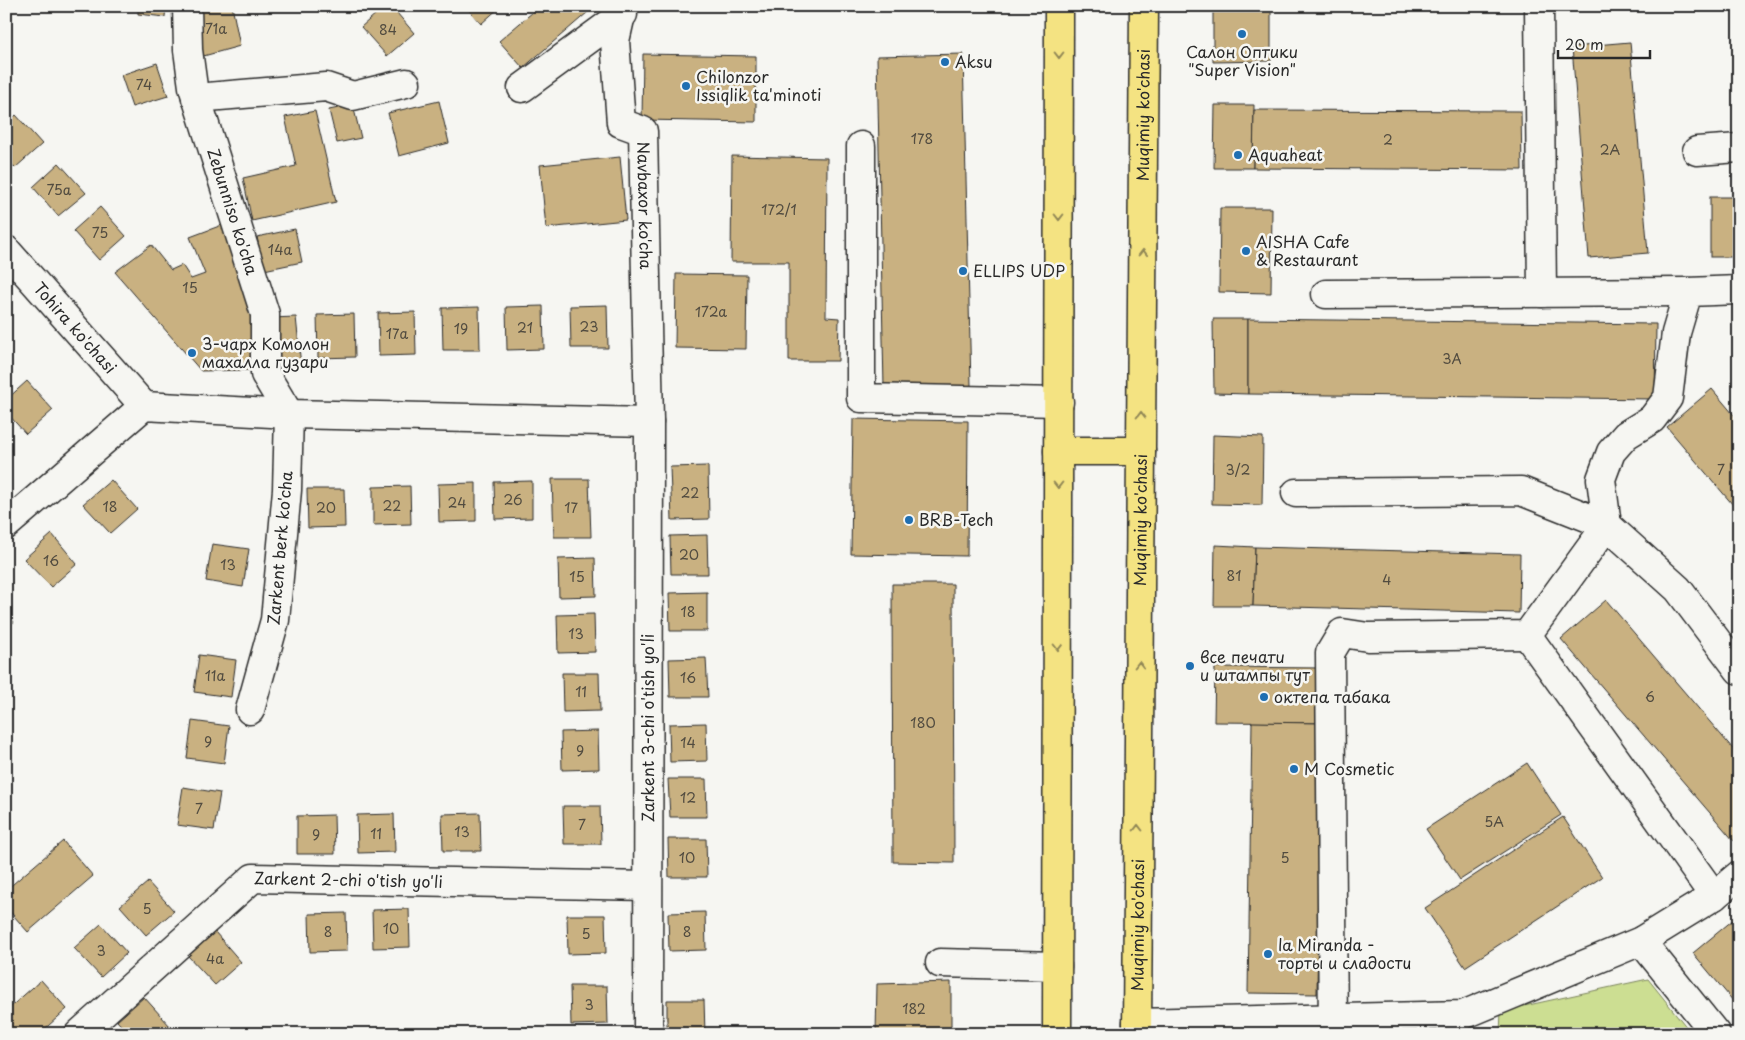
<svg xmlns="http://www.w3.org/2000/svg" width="1745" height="1040" font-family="'Playpen Sans',sans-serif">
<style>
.green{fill:#ccde92;stroke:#7c845e}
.building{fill:#c9b181;stroke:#2b2b2b}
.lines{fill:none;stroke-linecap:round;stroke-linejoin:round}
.minor-casing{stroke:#2b2b2b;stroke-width:31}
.major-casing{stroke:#2b2b2b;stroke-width:31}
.minor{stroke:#f6f6f2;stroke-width:28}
.major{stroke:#f4e382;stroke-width:28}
.oneway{stroke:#908756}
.poi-dot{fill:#1f6fb2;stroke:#f6f6f2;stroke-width:2}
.labels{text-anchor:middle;stroke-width:5;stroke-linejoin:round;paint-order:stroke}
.number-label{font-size:14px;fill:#524c40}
.poi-label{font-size:16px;fill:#2b2b2b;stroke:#f6f6f2;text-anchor:start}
.street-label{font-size:16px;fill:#2b2b2b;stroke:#f6f6f2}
</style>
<rect width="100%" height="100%" fill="#f6f6f2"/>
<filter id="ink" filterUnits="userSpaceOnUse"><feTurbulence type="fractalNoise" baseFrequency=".02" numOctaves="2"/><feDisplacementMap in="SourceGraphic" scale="10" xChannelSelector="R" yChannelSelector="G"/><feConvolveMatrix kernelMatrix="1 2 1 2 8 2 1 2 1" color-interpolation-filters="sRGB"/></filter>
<g filter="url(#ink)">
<polygon class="green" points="1648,979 1692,1034 1500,1034 1501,1011"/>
<g class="building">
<polygon points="138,6 166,6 165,17 138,14"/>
<polygon points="193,6 232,6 240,46 200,57"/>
<polygon points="385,6 391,6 414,33 387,56 361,27"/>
<polygon points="465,6 501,6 481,24"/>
<polygon points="540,6 595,6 523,68 499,41"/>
<polygon points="1213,6 1271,6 1271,61 1213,62"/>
<polygon points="1630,42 1648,253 1589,258 1572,47"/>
<polygon points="643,54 756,56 756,122 642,120"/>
<polygon points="963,54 971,386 884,387 877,56"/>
<polygon points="157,63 168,96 132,107 121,75"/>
<polygon points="439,101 449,143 399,156 388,113"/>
<polygon points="353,105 361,138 337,143 329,110"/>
<polygon points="1215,105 1254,105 1253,168 1214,168"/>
<polygon points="1254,110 1521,111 1522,170 1253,168"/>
<polygon points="315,111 336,202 252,221 243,178 296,166 285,117"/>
<polygon points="16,115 42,144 15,168 6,158 6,124"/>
<polygon points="732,156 827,158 826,317 839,318 838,361 789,361 789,262 731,262"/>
<polygon points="620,157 626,220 546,228 540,165"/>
<polygon points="59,163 86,193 58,216 33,187"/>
<rect x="1710" y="197" width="29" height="60"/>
<polygon points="100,207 126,236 99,260 73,231"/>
<polygon points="1220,208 1272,208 1271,293 1219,292"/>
<polygon points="230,222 255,297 254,370 201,371 115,272 151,245 171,270 182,265 191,279 205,274 190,237"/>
<polygon points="295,229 302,262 264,270 257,237"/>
<polygon points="676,274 747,275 746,349 675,348"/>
<polygon points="607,305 608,348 571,348 570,306"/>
<polygon points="543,306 544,349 507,350 506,307"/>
<polygon points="479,307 480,350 443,350 442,308"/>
<polygon points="415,312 416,355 379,356 378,313"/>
<polygon points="354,314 355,357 318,358 317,315"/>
<polygon points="296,317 301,366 272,360 271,318"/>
<polygon points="1213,319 1248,319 1248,394 1214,393"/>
<polygon points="1248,319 1656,324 1655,399 1248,394"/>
<polygon points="27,381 53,410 26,434 6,412 6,400"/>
<polygon points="1712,389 1739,421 1739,512 1667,427"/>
<polygon points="853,419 968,421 967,556 851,554"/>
<polygon points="1213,435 1263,437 1262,505 1212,504"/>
<polygon points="6,445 11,450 6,455"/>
<polygon points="708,466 709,519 672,520 670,467"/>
<polygon points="552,479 589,479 591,537 554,537"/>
<polygon points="111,480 137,509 110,533 83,504"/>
<polygon points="532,481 532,518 495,519 494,482"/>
<polygon points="476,483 476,521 439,522 438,484"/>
<polygon points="410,486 411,524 373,525 373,487"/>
<polygon points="307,489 344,489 345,527 308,528"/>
<polygon points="52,534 77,564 51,587 24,559"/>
<polygon points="707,535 708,574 671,574 670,536"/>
<polygon points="212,544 249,549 243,587 206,581"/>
<polygon points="1215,545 1255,547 1253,606 1214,606"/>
<polygon points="1255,547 1520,554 1519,613 1253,606"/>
<polygon points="595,558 596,596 559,597 558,559"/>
<polygon points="892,584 953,584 954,863 893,862"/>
<polygon points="707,592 707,631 670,631 669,593"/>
<polygon points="1606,600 1739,756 1739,837 1734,841 1561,639"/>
<polygon points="6,613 14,622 6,628"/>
<polygon points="594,614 595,652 558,653 557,615"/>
<polygon points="199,655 236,660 231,697 194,692"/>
<polygon points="706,658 708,697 670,697 669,659"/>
<polygon points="1215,667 1322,668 1321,723 1214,722"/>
<polygon points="562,673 599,673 600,711 563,712"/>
<polygon points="192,721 229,726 224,763 187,758"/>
<polygon points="1252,722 1321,723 1317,994 1248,993"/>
<polygon points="706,723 707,761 670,762 669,724"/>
<polygon points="598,731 599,769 562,770 561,732"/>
<polygon points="1527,763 1561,815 1460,880 1426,829"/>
<polygon points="668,779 706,779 707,817 670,817"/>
<polygon points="183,787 220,793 214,830 177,825"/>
<polygon points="563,806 600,806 601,844 564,844"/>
<polygon points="480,813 481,851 443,851 442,814"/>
<polygon points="394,814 395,852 358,853 357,815"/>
<polygon points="334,815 335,854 297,854 297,816"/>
<polygon points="1563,817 1602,877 1465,967 1425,908"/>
<polygon points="668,839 706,839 707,877 669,877"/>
<polygon points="63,841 93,876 28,932 6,907 6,890"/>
<polygon points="148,882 174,911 146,935 120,906"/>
<polygon points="409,909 410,947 373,948 372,910"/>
<polygon points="705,912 706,950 669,951 668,913"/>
<polygon points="346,913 347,951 310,952 309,914"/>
<polygon points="567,915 605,915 606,953 568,954"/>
<polygon points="1739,915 1739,1008 1693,953"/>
<polygon points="101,924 127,953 101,977 74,948"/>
<polygon points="215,932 241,962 215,985 188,956"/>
<polygon points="41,980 67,1009 39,1034 6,1034 6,1011"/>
<polygon points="951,982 951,1034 876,1034 877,984"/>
<polygon points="570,986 607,986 608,1024 571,1025"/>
<polygon points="144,997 170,1026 161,1034 129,1034 117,1021"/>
<polygon points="667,1000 704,1000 705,1034 667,1034"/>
</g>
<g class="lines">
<defs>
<g id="minor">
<path id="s1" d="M187 6 188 50 193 87 265 314V374L289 414 287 490 275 620 250 710"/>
<path id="s2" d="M623 6 615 41 621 123 643 131 649 422 648 1034"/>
<polyline points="1539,6 1542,293"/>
<polyline points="522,88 623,14"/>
<polyline points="196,98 326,87 353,96 406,83"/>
<polyline points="861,146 861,398 1059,402"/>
<polyline points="1697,151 1739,148"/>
<path id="s3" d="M6 250 144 406"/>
<polyline points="1739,290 1688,292 1676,333 1668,398 1652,419 1626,435 1611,452 1601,479 1607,525 1678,589 1739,670"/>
<polyline points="1326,294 1688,292"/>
<polyline points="1296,493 1521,491 1607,525 1527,635 1368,637 1342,633 1330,653 1333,1034"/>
<polyline points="6,525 144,406 289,414 649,422"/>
<polyline points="1527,635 1714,896"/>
<polyline points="1641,941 1716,1034"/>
<polyline points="940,963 1057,966"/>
<polyline points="1137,1023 1463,1015 1641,941 1714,896 1739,875"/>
<path id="s4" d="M79 1034 253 878 647 886"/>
</g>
<g id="major">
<polyline points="1058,451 1141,451"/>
<polyline points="1057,1034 1059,6"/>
<path id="s5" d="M1137 1034 1144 6"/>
</g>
</defs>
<use href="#minor" class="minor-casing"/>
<use href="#major" class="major-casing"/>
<use href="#minor" class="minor"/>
<use href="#major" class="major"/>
</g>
<defs><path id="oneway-chevron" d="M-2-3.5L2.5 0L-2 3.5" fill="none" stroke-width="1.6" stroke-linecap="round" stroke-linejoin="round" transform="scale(1.25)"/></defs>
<g class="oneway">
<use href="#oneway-chevron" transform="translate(1059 55) rotate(90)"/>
<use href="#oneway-chevron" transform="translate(1059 217) rotate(90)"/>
<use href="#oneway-chevron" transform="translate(1143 253) rotate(-90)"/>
<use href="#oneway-chevron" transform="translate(1141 415) rotate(-90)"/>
<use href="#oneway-chevron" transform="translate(1058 485) rotate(90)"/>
<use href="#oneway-chevron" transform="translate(1058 647) rotate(90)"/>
<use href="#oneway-chevron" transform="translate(1139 665) rotate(-90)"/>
<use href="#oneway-chevron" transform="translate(1138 828) rotate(-90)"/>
</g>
</g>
<g class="poi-dot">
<circle cx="1242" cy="34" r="5"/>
<circle cx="945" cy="62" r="5"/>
<circle cx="686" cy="86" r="5"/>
<circle cx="1238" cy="155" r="5"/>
<circle cx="1246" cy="251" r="5"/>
<circle cx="963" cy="271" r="5"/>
<circle cx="192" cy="353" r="5"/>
<circle cx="909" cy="520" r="5"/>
<circle cx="1190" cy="666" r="5"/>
<circle cx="1264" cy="697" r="5"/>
<circle cx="1294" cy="769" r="5"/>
<circle cx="1268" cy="954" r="5"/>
</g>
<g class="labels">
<g class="number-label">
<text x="216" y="34">71a</text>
<text x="388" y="35">84</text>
<text x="144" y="90">74</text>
<text x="922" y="144">178</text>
<text x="1388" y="145">2</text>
<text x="1610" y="155">2A</text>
<text x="59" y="195">75a</text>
<text x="779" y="215">172/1</text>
<text x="100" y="238">75</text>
<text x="280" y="255">14a</text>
<text x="190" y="293">15</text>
<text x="711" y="317">172a</text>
<text x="589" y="332">23</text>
<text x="525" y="333">21</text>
<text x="461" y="334">19</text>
<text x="397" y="339">17a</text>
<text x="1452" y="364">3A</text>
<text x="1238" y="475">3/2</text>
<text x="1721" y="475">7</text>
<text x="690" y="498">22</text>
<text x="513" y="505">26</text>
<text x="457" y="508">24</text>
<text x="392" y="511">22</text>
<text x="110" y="512">18</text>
<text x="326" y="513">20</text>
<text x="571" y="513">17</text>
<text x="689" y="560">20</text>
<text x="51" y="566">16</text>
<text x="228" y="570">13</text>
<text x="1234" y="581">81</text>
<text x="577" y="582">15</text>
<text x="1387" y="585">4</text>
<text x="688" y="617">18</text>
<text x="576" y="639">13</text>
<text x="215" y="681">11a</text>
<text x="688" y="683">16</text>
<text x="581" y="697">11</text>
<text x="1650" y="702">6</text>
<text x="923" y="728">180</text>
<text x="208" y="747">9</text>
<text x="688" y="748">14</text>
<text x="580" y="756">9</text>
<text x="688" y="803">12</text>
<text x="199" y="814">7</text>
<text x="1494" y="827">5A</text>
<text x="582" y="830">7</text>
<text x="462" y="837">13</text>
<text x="376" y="839">11</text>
<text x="316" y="840">9</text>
<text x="687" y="863">10</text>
<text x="1285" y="863">5</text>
<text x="147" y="914">5</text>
<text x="391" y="934">10</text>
<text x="328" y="937">8</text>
<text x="687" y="937">8</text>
<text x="586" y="939">5</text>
<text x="101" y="956">3</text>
<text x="215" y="964">4a</text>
<text x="589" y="1010">3</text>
<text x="914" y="1014">182</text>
</g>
<g class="poi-label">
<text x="1242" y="58" text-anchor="middle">Салон Оптики<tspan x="1242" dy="18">"Super Vision"</tspan></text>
<text x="955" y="68">Aksu</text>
<text x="696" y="83">Chilonzor<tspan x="696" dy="18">Issiqlik ta'minoti</tspan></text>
<text x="1248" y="161">Aquaheat</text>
<text x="1256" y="248">AISHA Cafe<tspan x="1256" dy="18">&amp; Restaurant</tspan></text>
<text x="973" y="277">ELLIPS UDP</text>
<text x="202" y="350">3-чарх Комолон<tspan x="202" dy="18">махалла гузари</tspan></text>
<text x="919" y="526">BRB-Tech</text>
<text x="1200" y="663">все печати<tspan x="1200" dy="18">и штампы тут</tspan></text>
<text x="1274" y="703">октепа табака</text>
<text x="1304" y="775">M Cosmetic</text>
<text x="1278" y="951">la Miranda -<tspan x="1278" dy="18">торты и сладости</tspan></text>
</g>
<g class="street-label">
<text dy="6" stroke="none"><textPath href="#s5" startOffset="919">Muqimiy ko'chasi</textPath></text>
<text dy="6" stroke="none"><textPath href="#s2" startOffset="216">Navbaxor ko'cha</textPath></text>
<text dy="6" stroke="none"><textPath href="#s1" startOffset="212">Zebunniso ko'cha</textPath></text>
<text dy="6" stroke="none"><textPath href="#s3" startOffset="104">Tohira ko'chasi</textPath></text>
<text dy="6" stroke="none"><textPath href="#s5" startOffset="514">Muqimiy ko'chasi</textPath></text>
<text transform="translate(280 548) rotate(-85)" y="6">Zarkent berk ko'cha</text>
<text transform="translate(648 728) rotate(-90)" y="6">Zarkent 3-chi o'tish yo'li</text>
<text dy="6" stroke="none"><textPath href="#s4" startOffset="329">Zarkent 2-chi o'tish yo'li</textPath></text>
<text dy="6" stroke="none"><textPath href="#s5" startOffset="109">Muqimiy ko'chasi</textPath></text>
</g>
</g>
<rect width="1745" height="1040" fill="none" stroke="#f6f6f2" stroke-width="25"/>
<rect x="12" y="12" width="1720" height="1015" fill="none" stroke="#2b2b2b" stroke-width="2" filter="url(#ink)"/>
<path d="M1558 50v8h92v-8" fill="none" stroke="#2b2b2b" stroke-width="2.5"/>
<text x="1565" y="50" font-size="15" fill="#2b2b2b" stroke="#f6f6f2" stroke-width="4" paint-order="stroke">20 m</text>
</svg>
